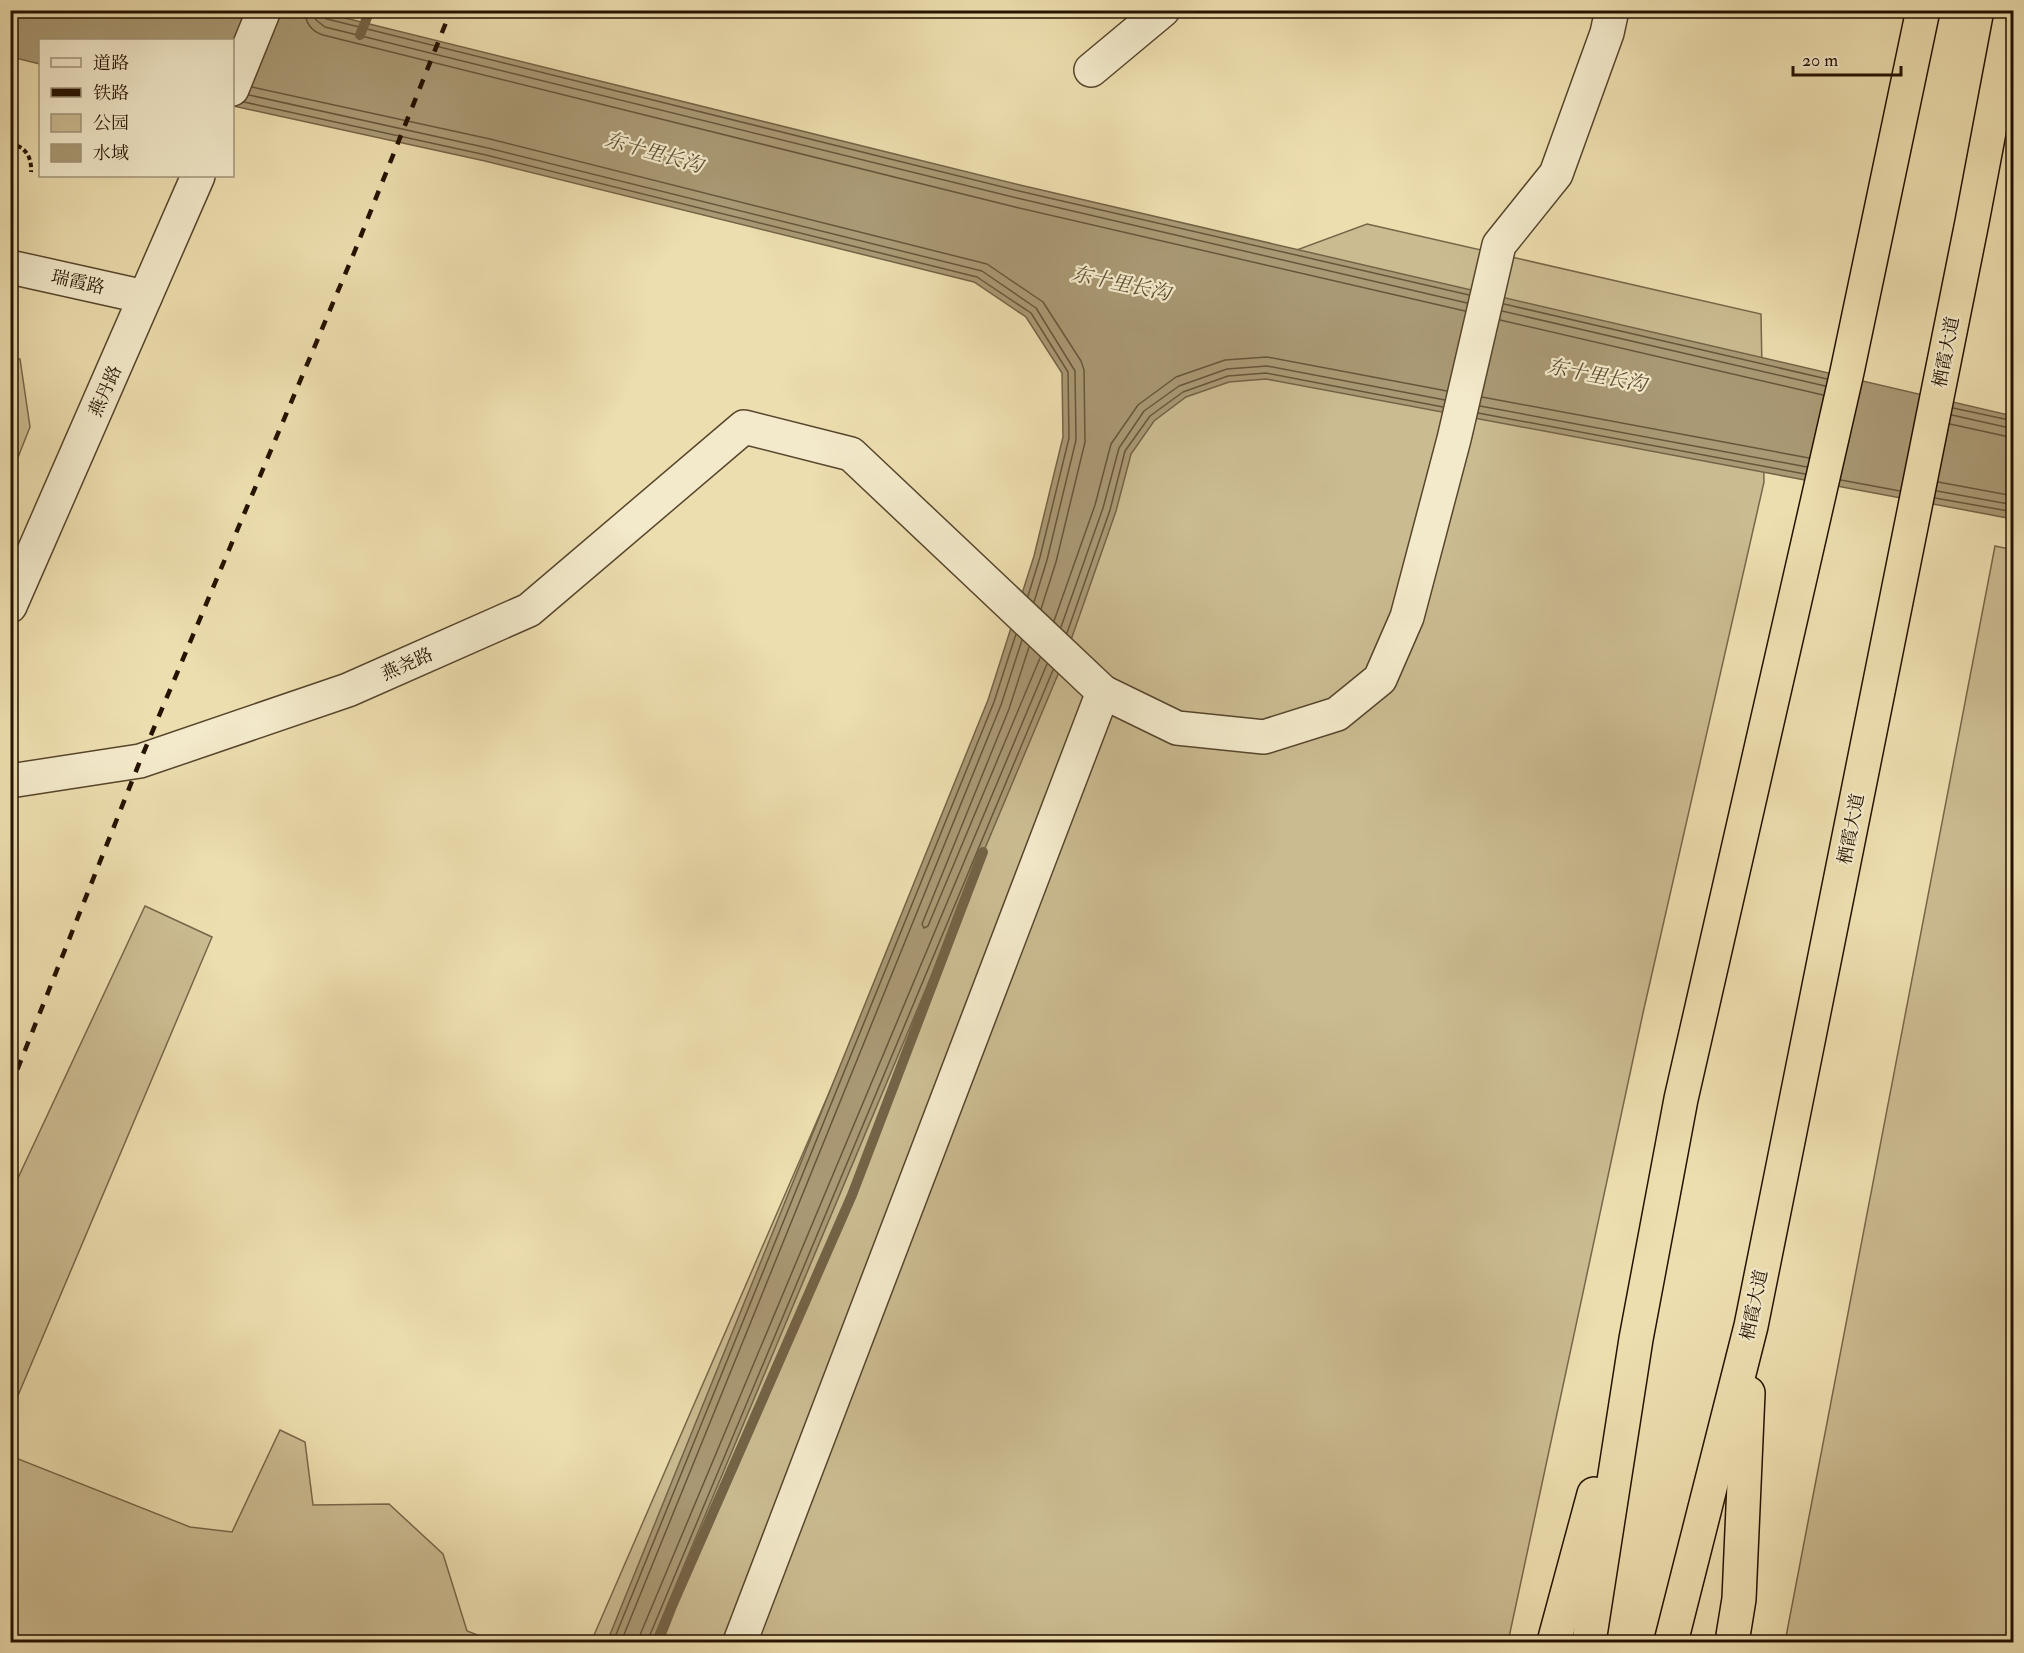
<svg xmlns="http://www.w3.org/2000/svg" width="2024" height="1653" font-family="'IM FELL Double Pica','Noto Serif SC',serif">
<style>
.green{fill:#cbbb91;stroke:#786649;stroke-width:1.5}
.water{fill:#a99974;stroke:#746346;stroke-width:1.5}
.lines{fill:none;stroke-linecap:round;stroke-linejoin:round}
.shore{stroke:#67563a;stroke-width:1.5}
.stream{stroke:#746346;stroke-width:10}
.minor-casing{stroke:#57452c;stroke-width:36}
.highway-casing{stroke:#251201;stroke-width:36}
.path{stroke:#251201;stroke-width:4;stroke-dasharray:4.5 3;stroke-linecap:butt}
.minor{stroke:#f3eacb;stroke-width:33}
.highway{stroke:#eddeaf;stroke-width:33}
.rail{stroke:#251201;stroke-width:4.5;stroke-dasharray:10 10;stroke-linecap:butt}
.labels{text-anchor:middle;stroke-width:4.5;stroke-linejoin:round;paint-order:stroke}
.street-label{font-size:18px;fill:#251201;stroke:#f3eacb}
.water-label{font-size:20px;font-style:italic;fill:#604f35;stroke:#f3eacb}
</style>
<rect width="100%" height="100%" fill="#eddeaf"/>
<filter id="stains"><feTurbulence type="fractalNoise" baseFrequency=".00333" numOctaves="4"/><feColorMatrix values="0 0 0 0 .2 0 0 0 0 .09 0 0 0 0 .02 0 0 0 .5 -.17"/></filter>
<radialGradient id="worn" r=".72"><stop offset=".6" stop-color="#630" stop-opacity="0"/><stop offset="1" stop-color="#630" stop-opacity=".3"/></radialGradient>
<g class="green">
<polygon points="1367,224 1761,314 1764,482 1643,1013 1508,1642 591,1642 1175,295"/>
<polygon points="11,357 20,359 30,427 11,475"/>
<polygon points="1995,546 2014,550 2013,1642 1785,1642"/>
<polygon points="145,906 212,937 11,1412 11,1193"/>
<polygon points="280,1430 305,1442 313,1505 389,1504 443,1554 467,1631 495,1642 11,1642 11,1456 190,1527 232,1532"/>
</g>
<polygon class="water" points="11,11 317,11 1020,185 2013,416 2013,519 1266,379 1229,382 1186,397 1154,421 1131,454 1116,511 1064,660 652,1642 607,1642 988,700 1034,556 1063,437 1062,373 1026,317 974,282 485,161 233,106 232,40 40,40 40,64 11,57"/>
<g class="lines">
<g class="shore">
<path d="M305 10C305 23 311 31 323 35L1015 207 1465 311"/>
<polyline points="314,10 316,20 325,27 1017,198 1467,303"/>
<polyline points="321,10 322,16 327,19 1019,191 1469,295"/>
<polyline points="252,87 490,139 987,264 1043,302 1081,361 1084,370 1085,442 1056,562 1041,609"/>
<polyline points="249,95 488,148 982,271 1036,308 1075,371 1076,440 1047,560 1034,602"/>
<polyline points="244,102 486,155 977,277 1031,313 1068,372 1069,438 1040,557 1028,596"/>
<polyline points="1504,304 1827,379"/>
<polyline points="1502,311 1825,386"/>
<polyline points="1500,320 1823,395"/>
<polyline points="1482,397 1809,458"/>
<polyline points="1480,406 1807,467"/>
<polyline points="1953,408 2014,421"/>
<polyline points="1478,413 1805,474"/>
<polyline points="1952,415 2014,429"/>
<polyline points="1950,424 2014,438"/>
<polyline points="1841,480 1900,491"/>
<polyline points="1938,482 2014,496"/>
<polyline points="1937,491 2014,505"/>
<polyline points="1935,498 2014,512"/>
<polyline points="1054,621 1095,505 1111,444 1138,405 1176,377 1225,360 1267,357 1447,391"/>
<polyline points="1061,627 1103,508 1119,448 1144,411 1179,386 1227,369 1267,366 1445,400"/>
<polyline points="1067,633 1110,510 1125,451 1150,416 1183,392 1228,376 1266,373 1443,407"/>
<polyline points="1029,647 1009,709 922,924 924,928 928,926 1040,658"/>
<polyline points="613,1642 994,702 1016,634"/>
<polyline points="621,1642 1001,705 1022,640"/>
<polyline points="639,1642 640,1635 1047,664"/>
<polyline points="647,1642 1053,670"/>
</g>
<g class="stream">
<polyline points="360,35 370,10"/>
<polyline points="658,1642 672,1606 852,1195 983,852"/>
</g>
<defs>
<g id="minor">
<polyline points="1091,70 1163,10"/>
<polyline points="232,89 264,10"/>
<polyline points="10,267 145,297"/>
<polyline points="10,606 198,176"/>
<polyline points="1103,692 1177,728 1264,737 1337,714 1380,679 1407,617 1454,439 1499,245 1556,174 1607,33 1612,10"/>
<polyline points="10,781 140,761 348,690 529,610 744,427 851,454 1103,692 740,1642"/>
</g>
<g id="highway">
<polyline points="1554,1642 1594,1494"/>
<polyline points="1589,1642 1636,1339 1681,1099 1847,372 1923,10"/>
<polyline points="1671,1642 1751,1326 1972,222 2012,10"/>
<polyline points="1732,1642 1739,1599 1748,1393"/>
</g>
</defs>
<use href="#minor" class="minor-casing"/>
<use href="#highway" class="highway-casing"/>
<path class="path" d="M10 144C26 146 32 158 31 172"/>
<use href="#minor" class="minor"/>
<use href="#highway" class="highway"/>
<polyline class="rail" points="10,1088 140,761 354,253 451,10"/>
</g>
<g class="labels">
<g class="street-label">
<text transform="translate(78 282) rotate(13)" y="6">瑞霞路</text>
<text transform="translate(1946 352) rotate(-79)" y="6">栖霞大道</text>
<text transform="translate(105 391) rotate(-66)" y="6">燕丹路</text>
<text transform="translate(407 664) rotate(-24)" y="6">燕尧路</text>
<text transform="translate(1851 829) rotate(-79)" y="6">栖霞大道</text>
<text transform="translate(1754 1305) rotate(-78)" y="6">栖霞大道</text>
</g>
<g class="water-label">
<text transform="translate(654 152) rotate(16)" y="7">东十里长沟</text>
<text transform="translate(1121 283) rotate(12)" y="7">东十里长沟</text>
<text transform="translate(1597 375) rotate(11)" y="7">东十里长沟</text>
</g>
</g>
<rect width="2024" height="1653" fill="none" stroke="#eddeaf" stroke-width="36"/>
<rect x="12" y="12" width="2000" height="1629" fill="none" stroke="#251201" stroke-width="3"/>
<rect x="18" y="18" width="1988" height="1617" fill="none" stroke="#251201" stroke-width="1.5"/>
<rect x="39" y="39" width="195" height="138" fill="#f3eacb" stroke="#a1947a" stroke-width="1.5"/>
<rect x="51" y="58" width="30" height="9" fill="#f3eacb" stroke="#a1947a" stroke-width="1.5"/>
<text x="93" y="69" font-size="18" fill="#251201">道路</text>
<rect x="51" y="88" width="30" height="9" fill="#251201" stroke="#a1947a" stroke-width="1.5"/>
<text x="93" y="99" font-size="18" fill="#251201">铁路</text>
<rect x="51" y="114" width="30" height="18" fill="#cbbb91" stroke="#a1947a" stroke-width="1.5"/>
<text x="93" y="129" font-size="18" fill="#251201">公园</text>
<rect x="51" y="144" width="30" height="18" fill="#a99974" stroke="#a1947a" stroke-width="1.5"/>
<text x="93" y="159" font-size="18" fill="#251201">水域</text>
<path d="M1793 66v9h108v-9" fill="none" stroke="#251201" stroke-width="3"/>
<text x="1802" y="66" font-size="18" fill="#251201" stroke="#f3eacb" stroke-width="4.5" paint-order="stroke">20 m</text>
<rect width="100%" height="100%" filter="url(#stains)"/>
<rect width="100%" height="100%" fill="url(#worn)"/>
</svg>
